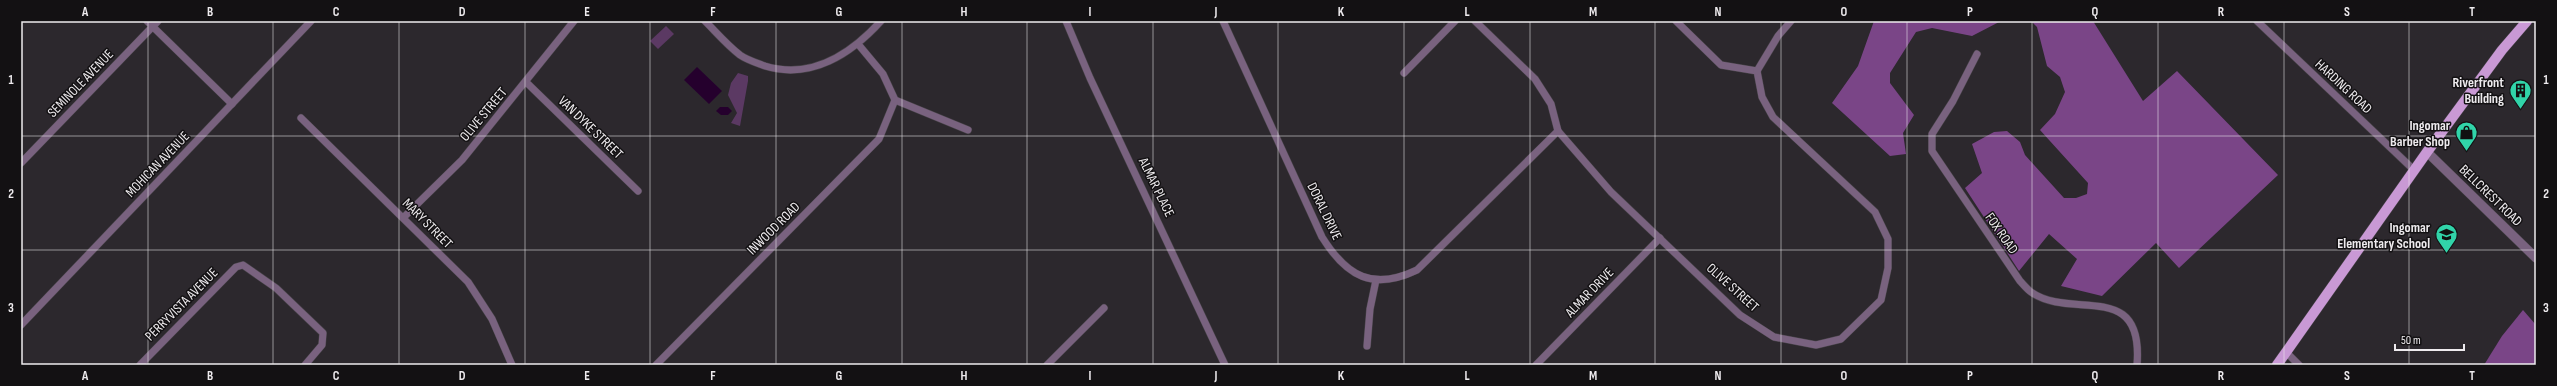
<svg xmlns="http://www.w3.org/2000/svg" width="2557" height="386" font-family="'Sofia Sans Condensed',sans-serif">
<style>
.green{fill:#5b3963}
.forest{fill:#7a4587}
.water{fill:#25002d}
.lines{fill:none;stroke-linecap:round;stroke-linejoin:round}
.minor-casing{stroke:#474348;stroke-width:8}
.tertiary-casing{stroke:#474348;stroke-width:10}
.primary-casing{stroke:#474348;stroke-width:11}
.minor{stroke:#79627f;stroke-width:7}
.tertiary{stroke:#79627f;stroke-width:9}
.primary{stroke:#c999d5;stroke-width:10}
.grid{fill:none;stroke:#eeebee;stroke-width:1;stroke-opacity:0.55}
.labels{text-anchor:middle;stroke-width:3;stroke-linejoin:round;paint-order:stroke}
.poi-label{font-size:14px;font-weight:bold;fill:#eeebee;stroke:#131113;text-anchor:end}
.street-label{font-size:14px;fill:#eeebee;stroke:#131113}
.neatline{fill:none;stroke:#eeebee;stroke-width:1.5}
.grid-label{font-size:13px;text-anchor:middle;font-weight:bold;fill:#eeebee}
</style>
<rect width="100%" height="100%" fill="#2c282d"/>
<g class="green">
<polygon points="666,26 674,34 658,49 650,41"/>
<polygon points="738,73 748,76 748,81 740,126 731,123 737,113 728,95 731,83"/>
</g>
<g class="forest">
<polygon points="1874,21 2001,21 1972,36 1932,28 1916,32 1890,73 1890,83 1914,115 1903,133 1906,154 1890,156 1832,103 1858,66"/>
<polygon points="2031,21 2093,21 2143,101 2177,71 2278,175 2179,268 2156,243 2102,296 2061,286 2077,259 2049,234 2019,271 1965,188 1982,173 1972,144 1994,132 2007,131 2020,142 2025,155 2064,198 2076,198 2087,194 2088,183 2040,130 2055,114 2065,92 2060,77 2047,66 2037,27"/>
<polygon points="2523,310 2536,325 2536,365 2484,365 2502,336"/>
</g>
<g class="water">
<polygon points="697,67 722,91 709,104 684,80"/>
<polygon points="720,107 728,107 732,111 728,115 721,115 716,111"/>
</g>
<g class="lines">
<defs>
<g id="minor">
<polyline points="147,21 232,104"/>
<path d="M705 21C716 32 727 45 740 55 747 60 757 63 765 66 811 80 851 54 881 21"/>
<polyline points="1066,21 1090,78 1225,365"/>
<path d="M1223 21 1322 237C1347 277 1373 291 1417 270L1558 131"/>
<polyline points="1475,21 1535,79 1551,104 1558,131 1611,192 1740,315 1774,337 1816,345 1841,339 1881,300 1888,268 1888,239 1875,212 1773,117 1762,97 1757,71 1721,65 1676,21"/>
<polyline points="2257,21 2414,170"/>
<polyline points="858,44 883,74 895,100 968,130"/>
<path d="M1977 54 1953 101 1932 134V151L2020 281C2023 284 2027 289 2031 292 2072 321 2144 278 2137 365"/>
<polyline points="1757,71 1778,36 1791,21"/>
<polyline points="1404,73 1455,21"/>
<polyline points="526,82 638,191"/>
<polyline points="301,118 468,282 492,319 512,365"/>
<polyline points="21,163 158,21"/>
<polyline points="404,217 462,160 574,21"/>
<polyline points="21,325 311,21"/>
<polyline points="1367,346 1370,309 1376,280"/>
<polyline points="2286,352 2299,365"/>
<polyline points="140,365 236,267 243,265 276,288 323,333 322,345 305,365"/>
<polyline points="656,365 879,139 895,100"/>
<polyline points="1047,365 1104,308"/>
<polyline points="1536,365 1660,238"/>
</g>
<polyline id="tertiary" points="2427,152 2536,258"/>
<polyline id="primary" points="2277,365 2427,152 2502,50 2527,21"/>
</defs>
<use href="#minor" class="minor-casing"/>
<use href="#tertiary" class="tertiary-casing"/>
<use href="#primary" class="primary-casing"/>
<use href="#minor" class="minor"/>
<use href="#tertiary" class="tertiary"/>
<use href="#primary" class="primary"/>
</g>
<path class="grid" d="M148 21V365M273 21V365M399 21V365M525 21V365M650 21V365M776 21V365M902 21V365M1027 21V365M1153 21V365M1278 21V365M1404 21V365M1530 21V365M1655 21V365M1781 21V365M1907 21V365M2032 21V365M2158 21V365M2284 21V365M2409 21V365M21 136H2536M21 250H2536"/>
<defs>
<symbol id="building-pin" viewBox="-11 -11 22 30"><path d="M0 17L-7.5 6A9.5 9.5 0 1 1 7.5 6Z" fill="#31d4a9" stroke="#131113"/><path d="M-4-6H4V6H1V3H-1V6H-4ZM-2.5-4.3h1.7v1.8h-1.7ZM.8-4.3h1.7v1.8H.8ZM-2.5-1h1.7V.8h-1.7ZM.8-1h1.7V.8H.8Z" fill="#111"/></symbol>
<symbol id="shop-pin" viewBox="-11 -11 22 30"><path d="M0 17L-7.5 6A9.5 9.5 0 1 1 7.5 6Z" fill="#31d4a9" stroke="#131113"/><path d="M-5-2.5h2.3a2.7 3.5 0 0 1 5.4 0H5L5.5 6h-11ZM-1.5-2.5h3a1.5 2.3 0 0 0-3 0Z" fill="#111"/></symbol>
<symbol id="school-pin" viewBox="-11 -11 22 30"><path d="M0 17L-7.5 6A9.5 9.5 0 1 1 7.5 6Z" fill="#31d4a9" stroke="#131113"/><path d="M0-5L7-2L0 1L-7-2ZM-4 1L0 2.5L4 1V4Q0 6-4 4Z" fill="#111"/></symbol>
</defs>
<g fill-rule="evenodd">
<use href="#building-pin" x="2508" y="78" width="25" height="34"/>
<use href="#shop-pin" x="2454" y="120" width="25" height="34"/>
<use href="#school-pin" x="2434" y="222" width="25" height="34"/>
</g>
<g class="labels">
<g class="poi-label">
<text x="2504" y="87">Riverfront<tspan x="2504" dy="16">Building</tspan></text>
<text x="2450" y="130">Ingomar<tspan x="2450" dy="16">Barber Shop</tspan></text>
<text x="2430" y="232">Ingomar<tspan x="2430" dy="16">Elementary School</tspan></text>
</g>
<g class="street-label">
<text transform="translate(80 83) rotate(-46)" y="5">SEMINOLE AVENUE</text>
<text transform="translate(2344 86) rotate(43)" y="5">HARDING ROAD</text>
<text transform="translate(483 114) rotate(-50)" y="5">OLIVE STREET</text>
<text transform="translate(591 127) rotate(44)" y="5">VAN DYKE STREET</text>
<text transform="translate(157 164) rotate(-46)" y="5">MOHICAN AVENUE</text>
<text transform="translate(1157 187) rotate(64)" y="5">ALMAR PLACE</text>
<text transform="translate(2491 195) rotate(44)" y="5">BELLCREST ROAD</text>
<text transform="translate(1325 211) rotate(64)" y="5">DORAL DRIVE</text>
<text transform="translate(428 223) rotate(45)" y="5">MARY STREET</text>
<text transform="translate(773 228) rotate(-45)" y="5">INWOOD ROAD</text>
<text transform="translate(2002 233) rotate(55)" y="5">FOX ROAD</text>
<text transform="translate(1733 287) rotate(42)" y="5">OLIVE STREET</text>
<text transform="translate(1589 292) rotate(-46)" y="5">ALMAR DRIVE</text>
<text transform="translate(181 304) rotate(-45)" y="5">PERRYVISTA AVENUE</text>
</g>
</g>
<rect width="2557" height="386" fill="none" stroke="#131113" stroke-width="44"/>
<path d="M2395 344v6h69v-6" fill="none" stroke="#eeebee" stroke-width="2"/>
<text x="2401" y="344" font-size="12" fill="#eeebee" stroke="#131113" stroke-width="3" paint-order="stroke">50 m</text>
<rect x="22" y="22" width="2513" height="342" class="neatline"/>
<g class="grid-label">
<text x="85" y="16">A</text>
<text x="210" y="16">B</text>
<text x="336" y="16">C</text>
<text x="462" y="16">D</text>
<text x="587" y="16">E</text>
<text x="713" y="16">F</text>
<text x="839" y="16">G</text>
<text x="964" y="16">H</text>
<text x="1090" y="16">I</text>
<text x="1216" y="16">J</text>
<text x="1341" y="16">K</text>
<text x="1467" y="16">L</text>
<text x="1593" y="16">M</text>
<text x="1718" y="16">N</text>
<text x="1844" y="16">O</text>
<text x="1970" y="16">P</text>
<text x="2095" y="16">Q</text>
<text x="2221" y="16">R</text>
<text x="2347" y="16">S</text>
<text x="2472" y="16">T</text>
<text x="11" y="84">1</text>
<text x="2546" y="84">1</text>
<text x="11" y="198">2</text>
<text x="2546" y="198">2</text>
<text x="11" y="312">3</text>
<text x="2546" y="312">3</text>
<text x="85" y="380">A</text>
<text x="210" y="380">B</text>
<text x="336" y="380">C</text>
<text x="462" y="380">D</text>
<text x="587" y="380">E</text>
<text x="713" y="380">F</text>
<text x="839" y="380">G</text>
<text x="964" y="380">H</text>
<text x="1090" y="380">I</text>
<text x="1216" y="380">J</text>
<text x="1341" y="380">K</text>
<text x="1467" y="380">L</text>
<text x="1593" y="380">M</text>
<text x="1718" y="380">N</text>
<text x="1844" y="380">O</text>
<text x="1970" y="380">P</text>
<text x="2095" y="380">Q</text>
<text x="2221" y="380">R</text>
<text x="2347" y="380">S</text>
<text x="2472" y="380">T</text>
</g>
</svg>
